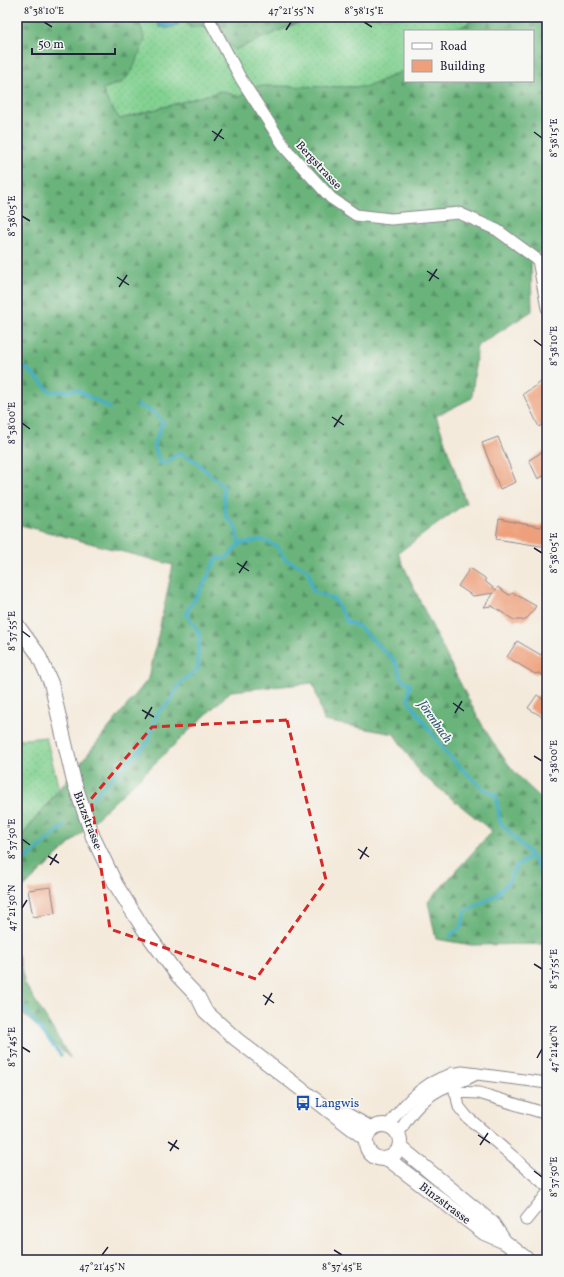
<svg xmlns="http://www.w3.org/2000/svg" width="564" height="1277" font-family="Vollkorn,serif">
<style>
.grass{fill:url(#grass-dots);stroke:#527a66}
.forest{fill:url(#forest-firs);stroke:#466b5c}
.water{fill:url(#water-rules);stroke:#346980}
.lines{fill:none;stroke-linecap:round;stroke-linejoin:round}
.stream{stroke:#47b0c6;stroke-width:3.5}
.building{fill:#eea07b}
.minor-casing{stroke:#8b868b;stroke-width:13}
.major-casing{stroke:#8b868b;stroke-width:16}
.minor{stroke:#fff;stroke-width:11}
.major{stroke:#fff;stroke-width:14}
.marked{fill:none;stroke:#d62828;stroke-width:3;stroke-dasharray:8 5;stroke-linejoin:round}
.ticks{fill:none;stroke:#22223b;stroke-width:1.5}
.labels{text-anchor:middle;stroke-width:3.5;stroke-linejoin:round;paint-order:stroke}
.street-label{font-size:12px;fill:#22223b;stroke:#f6f6f2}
.transit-label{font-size:12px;fill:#164399;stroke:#f6f6f2;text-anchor:start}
.water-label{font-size:13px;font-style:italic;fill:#315b73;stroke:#f6f6f2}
.neatline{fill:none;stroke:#22223b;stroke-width:1.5}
.ticks-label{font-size:10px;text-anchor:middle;fill:#22223b}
</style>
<defs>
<pattern id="grass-dots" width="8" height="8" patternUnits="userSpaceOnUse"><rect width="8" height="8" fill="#83d292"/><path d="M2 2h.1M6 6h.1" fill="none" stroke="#71b47f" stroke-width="1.8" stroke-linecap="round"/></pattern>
<pattern id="forest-firs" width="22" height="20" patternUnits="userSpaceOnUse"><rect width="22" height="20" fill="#6ab47c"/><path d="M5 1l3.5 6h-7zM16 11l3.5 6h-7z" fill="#579267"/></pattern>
<pattern id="water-rules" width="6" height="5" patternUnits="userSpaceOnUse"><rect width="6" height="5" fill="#47b0c6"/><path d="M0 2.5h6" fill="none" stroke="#3b8fa2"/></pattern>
</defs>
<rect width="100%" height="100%" fill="#f6f6f2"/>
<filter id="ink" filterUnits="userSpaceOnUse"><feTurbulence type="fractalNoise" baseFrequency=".025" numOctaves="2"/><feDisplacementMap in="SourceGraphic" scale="8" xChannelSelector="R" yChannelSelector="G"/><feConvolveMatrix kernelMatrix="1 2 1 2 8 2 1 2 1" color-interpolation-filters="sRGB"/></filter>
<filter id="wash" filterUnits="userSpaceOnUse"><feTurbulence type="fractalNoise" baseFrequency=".012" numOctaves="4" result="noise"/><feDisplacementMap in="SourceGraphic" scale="16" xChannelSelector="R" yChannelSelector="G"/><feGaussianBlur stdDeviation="0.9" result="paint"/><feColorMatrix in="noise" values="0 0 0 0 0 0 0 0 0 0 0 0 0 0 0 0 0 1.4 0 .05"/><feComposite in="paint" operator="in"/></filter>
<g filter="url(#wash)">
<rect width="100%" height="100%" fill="#f4eadb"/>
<g class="grass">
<polygon points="151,17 185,17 189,27 219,28 235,50 311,17 468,17 471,22 454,31 405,31 405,70 367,87 257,86 239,97 222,91 120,119 108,102 102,89 123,82 140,24"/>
<polygon points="46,737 59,789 17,842 17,740"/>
</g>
<g class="forest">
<path d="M17 17H151L140 24 145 40 132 71 123 82 102 89 108 102 120 119 222 91 239 97 257 86 367 87 405 70V81H533V31H454L470 22 468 17H547V240L531 264 532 311 477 346 472 398 436 416 466 503 398 553C415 592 434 630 453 669 478 718 501 768 547 802V944L471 945 436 939 428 902 492 831 420 773 394 734 324 721 313 683 231 691 17 894V842L149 678 173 565 17 524Z"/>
<polygon points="185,17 311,17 234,50 219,28 189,27"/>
<polygon points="17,953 25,984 71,1059 17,1008"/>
</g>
<polygon class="water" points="164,17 177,17 178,25 169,28 159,27 158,23"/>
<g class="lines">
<g class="stream">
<path d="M17 364C31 368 40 383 51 392L77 390 110 408"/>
<polyline points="137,405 153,412 163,422 154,444 159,462 164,464 179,453 194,460 223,486 226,517 235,525 239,544 263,540 278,547 285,559 308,570 313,591 335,600 347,622 358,626 395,661 401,679 410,684 408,700 446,753 482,788 496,795 500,822 531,855 542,873 547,873"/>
<polyline points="93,797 149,741 157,713 169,703 181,682 198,669 199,633 186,613 204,584 216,559 228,557 239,544"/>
<polyline points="17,867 64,826"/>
<polyline points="450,936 462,926 465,912 496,895 510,880 514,869 531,855"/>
<polyline points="17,1000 61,1055"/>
</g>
</g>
<g id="blocks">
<g class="building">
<polygon points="547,378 547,422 539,427 523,394"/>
<polygon points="498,437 516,482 500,489 482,443"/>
<polygon points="547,449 547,474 538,479 529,460"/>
<polygon points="499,519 540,527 547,522 547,547 496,539"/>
<polygon points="470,568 485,578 486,582 496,590 498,587 509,595 513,593 536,606 530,615 524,621 522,620 514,620 492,606 484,607 494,593 473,596 458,586"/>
<polygon points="517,641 541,655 547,645 547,671 544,676 539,673 535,674 507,657"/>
<polygon points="537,695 547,702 547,720 528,708"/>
<polygon points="51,887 55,913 33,917 28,890"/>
</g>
</g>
</g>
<g filter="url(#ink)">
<use href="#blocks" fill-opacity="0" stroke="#8b868b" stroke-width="1"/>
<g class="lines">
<defs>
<g id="minor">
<polyline points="208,17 241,79 286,149 331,198 356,215 391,219 459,213 497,230 538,260 547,308"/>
<polyline points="452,1073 459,1107 467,1117 547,1186"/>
<polyline points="455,1092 479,1093 547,1114"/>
<path d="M388 1126C407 1099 429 1077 462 1072L547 1083"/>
<path d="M398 1135C409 1113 425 1095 448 1086 458 1082 467 1080 476 1074"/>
<polyline points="526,1220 547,1194"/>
</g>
<g id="major">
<polyline points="17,625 38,654 51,683 74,782 93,837 116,885 143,928 178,976 198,997 205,1011 236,1039 366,1139"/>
<polyline points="345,1114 372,1129"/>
<circle cx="383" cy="1142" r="17"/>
<polyline points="400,1147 492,1223 504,1241"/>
<polyline points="388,1159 484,1233 505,1242 528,1260"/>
</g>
</defs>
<use href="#minor" class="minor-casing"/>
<use href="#major" class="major-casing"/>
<use href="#minor" class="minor"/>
<use href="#major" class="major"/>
</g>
</g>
<path class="marked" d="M287 720 326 880 256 979 110 929 91 799 152 727Z"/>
<path class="ticks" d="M44 22 52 27M364 22 372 27M286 30 291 22M212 131 224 139M534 132 542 138M214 141 222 129M22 216 30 221M427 271 439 279M117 277 129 285M429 281 437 269M119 287 127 275M534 340 542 346M332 417 344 425M22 423 30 429M334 427 342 415M534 548 542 553M237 563 249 571M239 573 247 561M22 631 30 637M453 703 464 711M142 710 154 717M455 713 462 701M145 719 152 707M534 756 542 761M22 839 30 845M358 849 369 857M48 856 59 863M360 859 367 847M50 865 57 854M22 908 27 900M534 964 542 969M263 995 274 1003M265 1005 272 993M22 1047 30 1052M537 1058 542 1049M478 1135 490 1143M168 1142 179 1149M480 1145 488 1133M170 1151 177 1140M534 1171 542 1177M334 1250 342 1255M102 1255 108 1247"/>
<defs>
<symbol id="bus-bare" viewBox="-9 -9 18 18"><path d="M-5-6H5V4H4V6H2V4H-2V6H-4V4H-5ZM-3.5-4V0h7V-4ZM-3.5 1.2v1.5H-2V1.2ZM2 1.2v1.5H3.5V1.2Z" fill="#1a4fb4" stroke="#f6f6f2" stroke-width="2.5" paint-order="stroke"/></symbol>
</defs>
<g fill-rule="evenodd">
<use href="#bus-bare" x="292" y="1092" width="22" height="22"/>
</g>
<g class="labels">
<g class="street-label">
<text transform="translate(319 165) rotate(47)" y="4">Bergstrasse</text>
<text transform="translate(88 820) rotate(69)" y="4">Binzstrasse</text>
<text transform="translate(445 1203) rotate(37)" y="4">Binzstrasse</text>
</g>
<g class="transit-label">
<text x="315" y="1107">Langwis</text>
</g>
<g class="water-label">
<text transform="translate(436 721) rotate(55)" y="5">Jörenbach</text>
</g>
</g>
<rect width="564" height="1277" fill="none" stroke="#f6f6f2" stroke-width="44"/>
<rect x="404" y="30" width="130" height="52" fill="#f6f6f2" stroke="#a1a1a9"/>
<rect x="412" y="43" width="20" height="6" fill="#ffffff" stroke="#a1a1a9"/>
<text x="440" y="50" font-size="12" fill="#22223b">Road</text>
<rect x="412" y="60" width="20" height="12" fill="#eea07b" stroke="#a1a1a9"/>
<text x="440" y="70" font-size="12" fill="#22223b">Building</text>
<path d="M32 48v6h83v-6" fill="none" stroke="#22223b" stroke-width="2"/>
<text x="38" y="48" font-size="12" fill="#22223b" stroke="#f6f6f2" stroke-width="3" paint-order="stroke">50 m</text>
<rect x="22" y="22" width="520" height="1233" class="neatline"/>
<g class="ticks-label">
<text x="44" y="14">8°38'10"E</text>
<text x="291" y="14">47°21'55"N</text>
<text x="364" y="14">8°38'15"E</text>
<text transform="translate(553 138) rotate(-90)" y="4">8°38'15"E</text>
<text transform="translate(11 216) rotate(-90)" y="4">8°38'05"E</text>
<text transform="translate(553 346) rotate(-90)" y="4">8°38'10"E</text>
<text transform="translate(11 423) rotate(-90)" y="4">8°38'00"E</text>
<text transform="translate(553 553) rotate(-90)" y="4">8°38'05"E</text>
<text transform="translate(11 631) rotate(-90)" y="4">8°37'55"E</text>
<text transform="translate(553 761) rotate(-90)" y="4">8°38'00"E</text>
<text transform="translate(11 839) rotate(-90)" y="4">8°37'50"E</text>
<text transform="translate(11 908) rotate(-90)" y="4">47°21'50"N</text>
<text transform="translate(553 969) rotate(-90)" y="4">8°37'55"E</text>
<text transform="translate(11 1047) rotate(-90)" y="4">8°37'45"E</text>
<text transform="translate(553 1049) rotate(-90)" y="4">47°21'40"N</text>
<text transform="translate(553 1177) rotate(-90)" y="4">8°37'50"E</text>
<text x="102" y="1270">47°21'45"N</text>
<text x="342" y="1270">8°37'45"E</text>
</g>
</svg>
